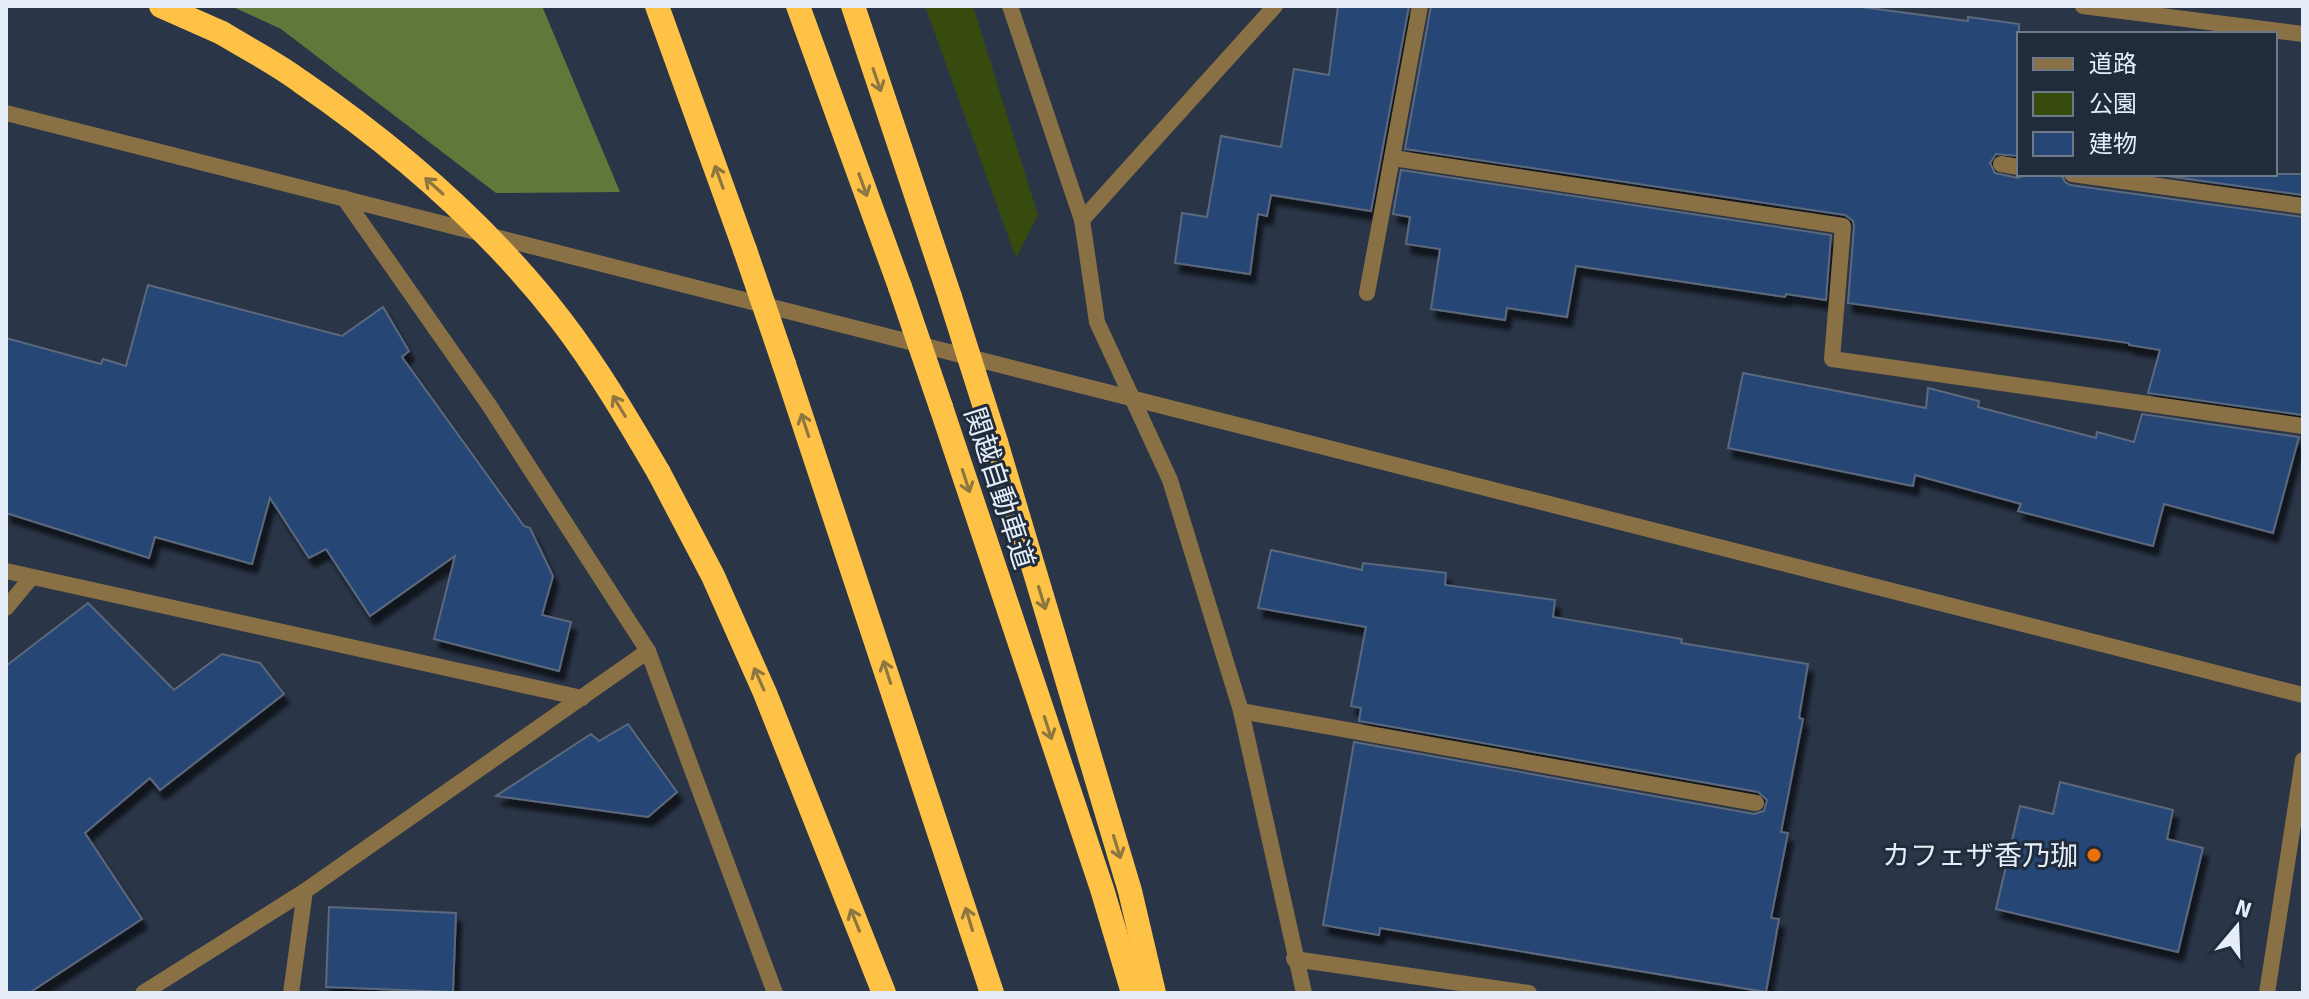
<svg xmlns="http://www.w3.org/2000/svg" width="2309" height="999" font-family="Signika,'Noto Sans JP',sans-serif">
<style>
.green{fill:#384b0f}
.forest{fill:#62783b}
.building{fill:#264676;stroke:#5c687c;stroke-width:2;filter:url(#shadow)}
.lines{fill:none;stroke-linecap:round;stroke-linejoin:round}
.minor{stroke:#897145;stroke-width:16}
.tertiary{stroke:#897145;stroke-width:16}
.motorway{stroke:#fdc246;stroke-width:24}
.motorway-bridge{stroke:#fdc246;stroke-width:24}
.oneway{stroke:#8e7641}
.food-dot{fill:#e8710a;stroke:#202b3c;stroke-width:3}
.labels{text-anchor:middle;stroke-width:6;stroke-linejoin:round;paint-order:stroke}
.street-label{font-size:28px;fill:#e5edf8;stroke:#202b3c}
.poi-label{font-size:28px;fill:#e5edf8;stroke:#202b3c;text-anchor:end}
</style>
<defs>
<filter id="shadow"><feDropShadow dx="5" dy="9" stdDeviation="2" flood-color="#0009"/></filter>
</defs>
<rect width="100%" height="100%" fill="#2a3547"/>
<polygon class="green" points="925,6 973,6 1038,215 1016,258"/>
<polygon class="forest" points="231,6 542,6 620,192 496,193 281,29"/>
<g class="building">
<polygon points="1338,6 1409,6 1371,211 1271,195 1267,216 1258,214 1250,274 1175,263 1182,213 1207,217 1221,136 1281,147 1294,69 1329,75"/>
<polygon points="1431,6 1854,6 1968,21 1968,17 2019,24 2019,156 1996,154 1990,163 1995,173 2018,178 2027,174 2061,174 2065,182 2070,185 2303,217 2303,415 2148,393 2160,350 2129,345 2129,343 1848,303 1854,227 1853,221 1845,215 1405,149"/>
<polygon points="1401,170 1831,235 1826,300 1786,294 1785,297 1576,266 1567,317 1507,308 1505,320 1431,309 1440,249 1406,244 1410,217 1393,214"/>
<polygon points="2152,174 2303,174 2303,195"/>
<polygon points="148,285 342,336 383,307 409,351 402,357 524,526 530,528 553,576 542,615 571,622 559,671 434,639 455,556 370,616 326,549 309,558 270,498 252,564 155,537 149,558 6,513 6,338 101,364 103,359 126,366"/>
<polygon points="1743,373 1926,408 1928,388 1979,401 1978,407 2096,438 2097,432 2134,442 2142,414 2299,437 2273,533 2164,504 2153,546 2018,511 2021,504 1915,475 1913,486 1728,448"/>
<polygon points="1271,550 1362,570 1363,563 1446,573 1445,585 1555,600 1553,617 1682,639 1681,643 1808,664 1799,718 1803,719 1781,832 1788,833 1771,918 1779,919 1766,992 1380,928 1379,935 1323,925 1354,742 1754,814 1764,811 1767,800 1758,792 1359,721 1361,708 1351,706 1366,627 1258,608"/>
<polygon points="88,603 174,690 222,654 260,663 284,694 160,790 150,778 85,833 142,919 29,993 6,993 6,666"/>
<polygon points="628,724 677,792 648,817 496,796 591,734 599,741"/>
<polygon points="2060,782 2173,810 2167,839 2203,848 2178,952 1996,909 2020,806 2053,814"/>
<polygon points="329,907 456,913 453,992 326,987"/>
</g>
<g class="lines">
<g class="minor">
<polyline points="1010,6 1082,220 1097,322 1170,480 1241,711 1304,993"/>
<polyline points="2083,6 2303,34"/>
<polyline points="1393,158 1843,226 1832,359 2303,426"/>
<polyline points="2001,164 2019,167"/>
<polyline points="2072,174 2303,206"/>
<polyline points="344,198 489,405 648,651 775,993"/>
<polyline points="1082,220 1275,6"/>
<polyline points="1367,293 1420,6"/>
<polyline points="6,571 582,698"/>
<polyline points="6,608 31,578"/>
<polyline points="1241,711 1756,803"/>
<polyline points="1294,959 1529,993"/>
<polyline points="143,993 305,891 648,651"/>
<polyline points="291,993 305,891"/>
<polyline points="2267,993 2303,760"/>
</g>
<polyline class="tertiary" points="6,113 2303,695"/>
<g class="motorway">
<polyline points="161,6 222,33"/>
<polyline points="657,6 745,250"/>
<polyline points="798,6 900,287"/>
<polyline points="853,6 950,297"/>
<polyline points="784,364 992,993"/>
<polyline points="941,407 1102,889 1133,993"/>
<polyline points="996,442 1130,891 1154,993"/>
<polyline points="659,473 713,576 765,693 884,993"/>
</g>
<g class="motorway-bridge">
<path d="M222 33C248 49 276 63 300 81 396 147 488 226 560 319 597 367 628 420 659 473"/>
<polyline points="745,250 784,364"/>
<polyline points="900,287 941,407"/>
<polyline points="950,297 996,442"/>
</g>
</g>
<defs><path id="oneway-shaft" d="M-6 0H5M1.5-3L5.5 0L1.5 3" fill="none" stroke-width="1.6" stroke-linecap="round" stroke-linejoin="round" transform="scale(2)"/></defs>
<g class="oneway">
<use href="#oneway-shaft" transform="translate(877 80) rotate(71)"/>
<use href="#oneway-shaft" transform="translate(719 177) rotate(-110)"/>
<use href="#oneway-shaft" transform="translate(863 185) rotate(70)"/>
<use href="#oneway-shaft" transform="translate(434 186) rotate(-138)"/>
<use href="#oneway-shaft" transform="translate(619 406) rotate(-121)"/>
<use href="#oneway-shaft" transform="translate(805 425) rotate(-108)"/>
<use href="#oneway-shaft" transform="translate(966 481) rotate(72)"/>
<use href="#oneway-shaft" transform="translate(1042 598) rotate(73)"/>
<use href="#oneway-shaft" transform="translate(887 672) rotate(-108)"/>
<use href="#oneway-shaft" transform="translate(759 679) rotate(-114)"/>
<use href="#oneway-shaft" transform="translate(1048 728) rotate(72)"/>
<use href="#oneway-shaft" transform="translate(1117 847) rotate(73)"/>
<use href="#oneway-shaft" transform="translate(969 919) rotate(-107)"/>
<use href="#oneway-shaft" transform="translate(855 920) rotate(-112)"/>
</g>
<circle class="food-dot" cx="2094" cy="855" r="8"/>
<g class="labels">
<g class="street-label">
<text transform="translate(1000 488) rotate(72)" y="10">関越自動車道</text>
</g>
<g class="poi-label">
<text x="2078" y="865">カフェザ香乃珈</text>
</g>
</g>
<rect width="2309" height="999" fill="none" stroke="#e5edf8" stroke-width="16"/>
<rect x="2017" y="32" width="260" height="144" fill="#202b3c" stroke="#6f7987" stroke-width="2"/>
<rect x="2033" y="58" width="40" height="12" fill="#897145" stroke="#6f7987" stroke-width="2"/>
<text x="2089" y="72" font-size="24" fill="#e5edf8">道路</text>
<rect x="2033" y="92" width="40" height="24" fill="#384b0f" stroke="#6f7987" stroke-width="2"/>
<text x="2089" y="112" font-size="24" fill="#e5edf8">公園</text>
<rect x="2033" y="132" width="40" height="24" fill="#264676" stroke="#6f7987" stroke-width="2"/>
<text x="2089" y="152" font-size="24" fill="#e5edf8">建物</text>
<g transform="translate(2237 927) rotate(19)" stroke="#202b3c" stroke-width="6" paint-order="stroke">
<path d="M0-6L14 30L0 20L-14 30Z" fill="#e5edf8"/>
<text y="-12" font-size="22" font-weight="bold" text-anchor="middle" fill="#e5edf8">N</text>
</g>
</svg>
